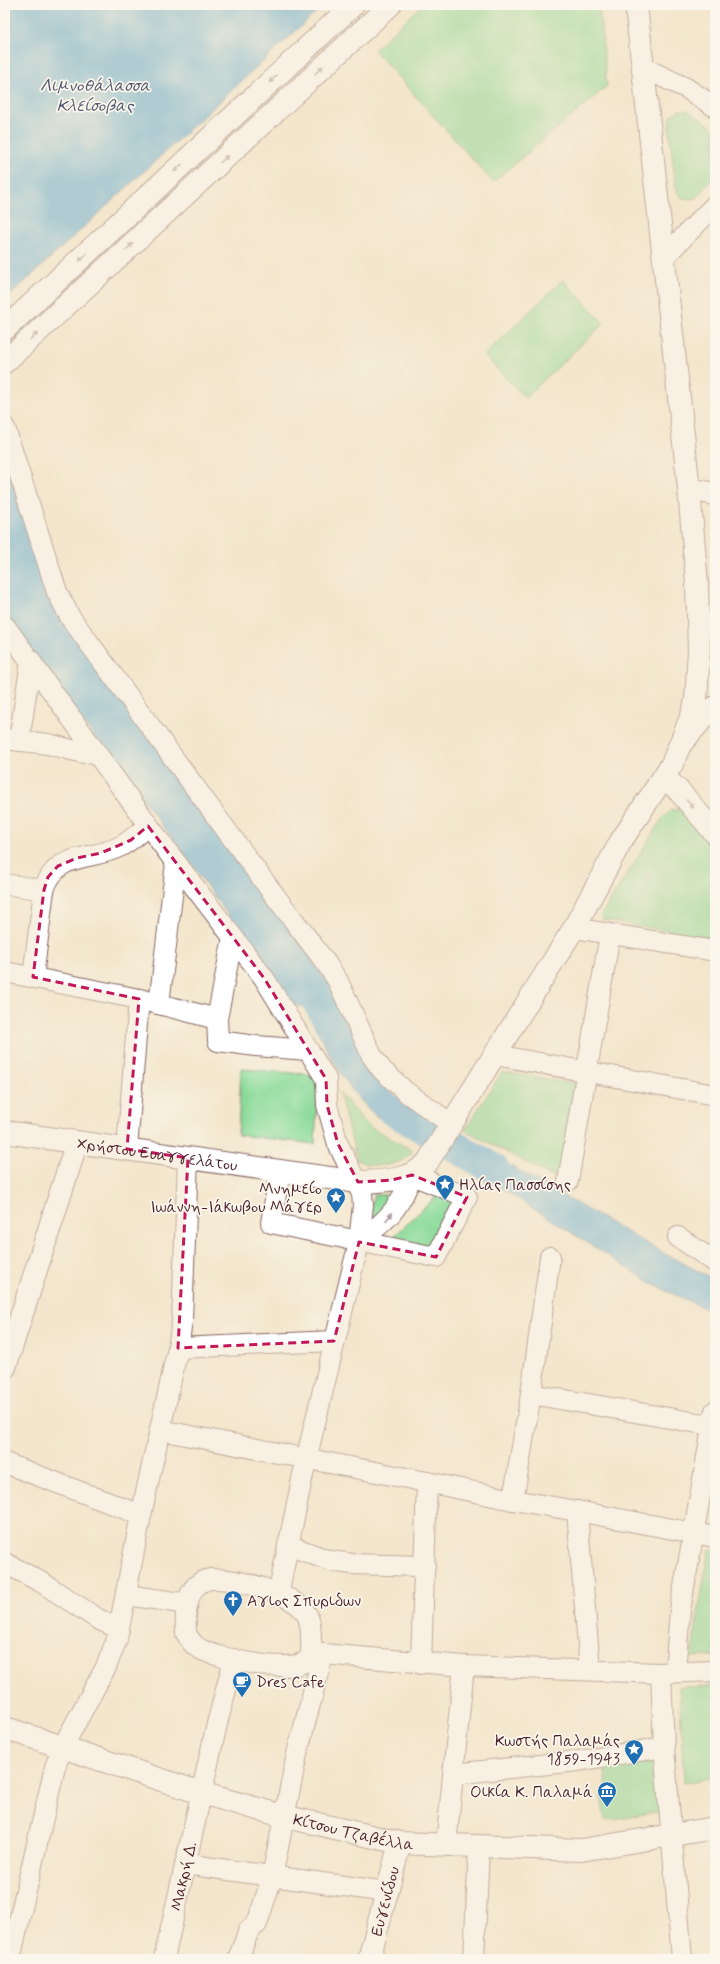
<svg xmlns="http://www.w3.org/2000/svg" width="720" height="1964" font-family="Mynerve,sans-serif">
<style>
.green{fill:#8ada99;stroke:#6a7c62}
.water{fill:#5fadd9;stroke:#546682}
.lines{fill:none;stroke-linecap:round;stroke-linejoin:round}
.river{stroke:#5fadd9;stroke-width:31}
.street-casing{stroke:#856563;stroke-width:22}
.secondary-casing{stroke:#856563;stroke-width:24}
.street{stroke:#fff;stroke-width:20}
.secondary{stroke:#fff;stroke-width:22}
.oneway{fill:#ae9aa0}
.marked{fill:none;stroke:#c2185b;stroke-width:3;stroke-dasharray:8 5;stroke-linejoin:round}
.labels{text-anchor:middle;stroke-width:3.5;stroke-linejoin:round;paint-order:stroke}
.street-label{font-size:16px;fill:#4a1f2b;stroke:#fbf7ec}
.poi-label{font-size:16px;fill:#4a1f2b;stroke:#fbf7ec;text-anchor:start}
.water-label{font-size:17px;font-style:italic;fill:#525871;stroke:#fbf7ec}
</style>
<rect width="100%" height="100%" fill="#fbf7ec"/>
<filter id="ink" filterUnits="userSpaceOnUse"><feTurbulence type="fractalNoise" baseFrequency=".025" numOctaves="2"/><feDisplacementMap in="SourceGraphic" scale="8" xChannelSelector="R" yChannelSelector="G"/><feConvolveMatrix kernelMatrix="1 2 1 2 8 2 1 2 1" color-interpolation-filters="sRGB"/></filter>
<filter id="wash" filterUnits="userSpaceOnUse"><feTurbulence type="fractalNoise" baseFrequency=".012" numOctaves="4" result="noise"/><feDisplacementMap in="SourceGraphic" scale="16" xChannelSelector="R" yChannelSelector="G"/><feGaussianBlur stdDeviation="0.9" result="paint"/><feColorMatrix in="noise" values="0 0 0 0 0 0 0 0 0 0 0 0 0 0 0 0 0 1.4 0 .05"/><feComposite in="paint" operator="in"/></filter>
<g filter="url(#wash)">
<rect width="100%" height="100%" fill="#f3e6cc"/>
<g class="green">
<polygon points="422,5 599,5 607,86 493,182 374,50"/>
<polygon points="679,110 689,111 715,129 715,176 696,198 687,199 681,197 676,189 669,128 671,116"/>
<polygon points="563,280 604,323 525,398 484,355"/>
<polygon points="684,809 715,846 715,939 603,920 601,915 662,819 671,810"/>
<polygon points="241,1069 318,1075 315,1144 238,1135"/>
<polygon points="502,1072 579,1084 561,1181 465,1130"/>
<path d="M339 1092 367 1125 413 1151C402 1167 373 1169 357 1160Z"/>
<polygon points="442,1191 458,1199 429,1248 389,1241"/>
<polygon points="374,1195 387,1195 391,1202 366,1225"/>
<polygon points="709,1549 715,1550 715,1656 691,1657"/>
<polygon points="715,1686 715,1777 684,1783 679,1687"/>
<polygon points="661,1754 664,1811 605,1820 601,1796 608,1795 604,1762"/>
</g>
<g class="water">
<polygon points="5,5 324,5 5,300"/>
<polygon points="5,443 52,598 333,989 345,1018 336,1018 330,1005 307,1007 294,1005 285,996 180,848 5,621"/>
<path d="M325 1008 331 1029 339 1027 340 1023 345 1022 350 1026 377 1079 430 1126 421 1141C407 1134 393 1129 380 1119 355 1100 332 1062 319 1034L325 1032 324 1018 314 1020 311 1010Z"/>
<polygon points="461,1142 493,1156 658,1250 715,1280 715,1313 656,1286 452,1157"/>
</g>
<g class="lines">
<g class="river">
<polyline points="299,969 354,1065"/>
<polyline points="392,1110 494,1169"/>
</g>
</g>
</g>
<g filter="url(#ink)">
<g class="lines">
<defs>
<g id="street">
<polyline points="642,67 686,88 715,107"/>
<polyline points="665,256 715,205"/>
<polyline points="5,428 57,592 70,617 263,880 326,963 338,981 372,1056 382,1070 406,1092 451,1124"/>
<polyline points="5,626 167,851 264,978 326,1079 327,1105 338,1144 362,1194 363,1205 359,1242 306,1460 278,1595"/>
<polyline points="5,739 48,744 84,753 95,752"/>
<polyline points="19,741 31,661"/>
<polyline points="682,744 715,706"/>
<polyline points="5,884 44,890"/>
<polyline points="574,928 715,951"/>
<polyline points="5,972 139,999 127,1149"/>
<path d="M33 977 44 890C57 850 90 862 121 846 131 841 139 832 148 826"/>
<polyline points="139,999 217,1019 218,1041 256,1046 308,1050"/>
<polyline points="159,1004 176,863"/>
<polyline points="217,1019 233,937"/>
<polyline points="495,1055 715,1095"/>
<path d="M280 1171 271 1223 436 1257 467 1197 412 1175C399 1210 388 1219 359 1242"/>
<polyline points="568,1181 610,934"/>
<polyline points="678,1237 715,1262"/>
<polyline points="178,1348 334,1341"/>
<polyline points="531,1394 715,1426"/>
<polyline points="160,1430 427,1482 513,1500 577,1511 715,1537"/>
<polyline points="5,1463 141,1515"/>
<polyline points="513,1500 531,1394 550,1257"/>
<polyline points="577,1511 590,1670"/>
<polyline points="288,1545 330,1561 352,1564 425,1566"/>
<polyline points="5,1563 41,1582 98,1619 119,1629"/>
<path d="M210 1579C235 1578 294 1592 307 1615 311 1622 311 1631 311 1638 311 1645 313 1653 308 1659 295 1676 217 1658 200 1649 194 1646 189 1639 186 1633 185 1612 185 1584 210 1579Z"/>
<polyline points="127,1595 188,1604"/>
<polyline points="311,1653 464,1666 661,1673 715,1671"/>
<polyline points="421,1664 427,1482"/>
<polyline points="675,1672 680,1610 715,1411"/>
<polyline points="661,1673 664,1747 682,1959"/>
<polyline points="453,1774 578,1761 664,1747"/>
<polyline points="446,1845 464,1666"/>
<polyline points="185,1864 387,1892"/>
<polyline points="10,1959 55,1767 62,1748 106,1667 117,1639 141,1515 178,1348 182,1321 188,1158"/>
<path id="s1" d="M164 1959 217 1724 234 1659"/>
<polyline points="238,1959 249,1930 257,1924 272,1877 297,1754 323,1654"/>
<polyline points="474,1959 479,1847"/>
</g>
<g id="secondary">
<polyline points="5,329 353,5"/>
<polyline points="5,362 390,5"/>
<polyline points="689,489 715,494"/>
<polyline points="664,777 680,792 715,833"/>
<path id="s2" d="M5 1132 358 1182C383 1181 408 1182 427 1163L574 928 621 841 672 764 692 715 696 700 699 650 697 584 689 489 636 5"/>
<polyline points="5,1367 77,1142"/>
<path id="s3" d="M5 1728 201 1793 283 1816 400 1843 581 1850 715 1828"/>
<path id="s4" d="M369 1959 400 1843"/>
</g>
</defs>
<use href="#street" class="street-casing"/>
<use href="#secondary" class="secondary-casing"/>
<use href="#street" class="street"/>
<use href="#secondary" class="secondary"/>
</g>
<defs><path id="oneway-solid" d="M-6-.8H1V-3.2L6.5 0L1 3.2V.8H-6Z"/></defs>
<g class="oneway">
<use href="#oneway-solid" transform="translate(319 70) rotate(-43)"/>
<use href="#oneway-solid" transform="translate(273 79) rotate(137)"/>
<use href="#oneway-solid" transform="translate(224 159) rotate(-43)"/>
<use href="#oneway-solid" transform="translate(178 168) rotate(137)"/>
<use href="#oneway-solid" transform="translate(129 247) rotate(-43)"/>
<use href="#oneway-solid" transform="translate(83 257) rotate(137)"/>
<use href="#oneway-solid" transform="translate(34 336) rotate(-43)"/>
<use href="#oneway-solid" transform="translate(690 804) rotate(50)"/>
<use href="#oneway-solid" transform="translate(389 1217) rotate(-50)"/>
</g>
</g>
<path d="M0 0H720V1964H0ZM148 826 264 978 326 1079 327 1105 338 1144 358 1182 392 1180 412 1175 467 1197 436 1257 359 1242 334 1341 178 1348 188 1158 127 1149 139 999 33 977 44 890 48 877 58 866 77 858 101 853 131 840Z" fill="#f3e6cc" fill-opacity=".55" fill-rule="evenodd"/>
<path class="marked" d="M148 826 264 978 326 1079 327 1105 338 1144 358 1182 392 1180 412 1175 467 1197 436 1257 359 1242 334 1341 178 1348 188 1158 127 1149 139 999 33 977 44 890 48 877 58 866 77 858 101 853 131 840Z"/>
<defs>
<symbol id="sight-pin" viewBox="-11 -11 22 30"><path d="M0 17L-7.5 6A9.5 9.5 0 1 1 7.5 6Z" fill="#1f6fb2" stroke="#fbf7ec"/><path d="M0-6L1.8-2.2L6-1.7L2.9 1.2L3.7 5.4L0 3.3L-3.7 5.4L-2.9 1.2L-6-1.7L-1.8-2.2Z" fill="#fff"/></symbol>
<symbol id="church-pin" viewBox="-11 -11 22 30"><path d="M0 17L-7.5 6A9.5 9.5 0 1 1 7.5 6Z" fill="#1f6fb2" stroke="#fbf7ec"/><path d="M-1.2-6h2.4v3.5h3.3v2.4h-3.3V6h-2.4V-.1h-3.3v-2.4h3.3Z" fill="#fff"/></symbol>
<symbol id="cafe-pin" viewBox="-11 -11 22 30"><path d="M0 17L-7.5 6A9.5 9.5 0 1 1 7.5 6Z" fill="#1f6fb2" stroke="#fbf7ec"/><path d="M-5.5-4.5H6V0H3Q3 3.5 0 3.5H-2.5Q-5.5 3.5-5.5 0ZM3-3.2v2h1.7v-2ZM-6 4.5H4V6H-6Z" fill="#fff"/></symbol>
<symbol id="museum-pin" viewBox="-11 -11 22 30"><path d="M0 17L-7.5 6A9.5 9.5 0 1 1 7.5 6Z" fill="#1f6fb2" stroke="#fbf7ec"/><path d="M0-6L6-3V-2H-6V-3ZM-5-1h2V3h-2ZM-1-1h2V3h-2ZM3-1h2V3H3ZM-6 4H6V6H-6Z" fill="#fff"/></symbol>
</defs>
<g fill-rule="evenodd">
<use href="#sight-pin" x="434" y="1173" width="22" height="30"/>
<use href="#sight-pin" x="325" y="1186" width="22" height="30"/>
<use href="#church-pin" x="222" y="1589" width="22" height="30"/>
<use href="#cafe-pin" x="231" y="1670" width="22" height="30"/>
<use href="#sight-pin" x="623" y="1738" width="22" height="30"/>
<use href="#museum-pin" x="596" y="1780" width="22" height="30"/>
</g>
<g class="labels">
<g class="street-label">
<text dy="6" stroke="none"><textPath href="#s2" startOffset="154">Χρήστου Ευαγγελάτου</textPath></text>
<text dy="6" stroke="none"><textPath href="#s3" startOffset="364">Κίτσου Τζαβέλλα</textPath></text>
<text dy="6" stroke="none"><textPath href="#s1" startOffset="85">Μακρή Δ.</textPath></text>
<text dy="6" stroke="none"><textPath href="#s4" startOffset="60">Ευγενίδου</textPath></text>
</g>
<g class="poi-label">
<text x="459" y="1190">Ηλίας Πασσίσης</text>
<text x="322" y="1194" text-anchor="end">Μνημείο<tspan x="322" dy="18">Ιωάννη-Ιάκωβου Μάγερ</tspan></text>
<text x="247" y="1606">Αγιος Σπυριδων</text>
<text x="256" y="1687">Dres Cafe</text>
<text x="620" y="1746" text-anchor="end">Κωστής Παλαμάς<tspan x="620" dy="18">1859-1943</tspan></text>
<text x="593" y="1797" text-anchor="end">Οικία Κ. Παλαμά</text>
</g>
<g class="water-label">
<text x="95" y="91">Λιμνοθάλασσα<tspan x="95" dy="20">Κλείσοβας</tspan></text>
</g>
</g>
<rect width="720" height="1964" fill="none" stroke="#fbf7ec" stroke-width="20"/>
</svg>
